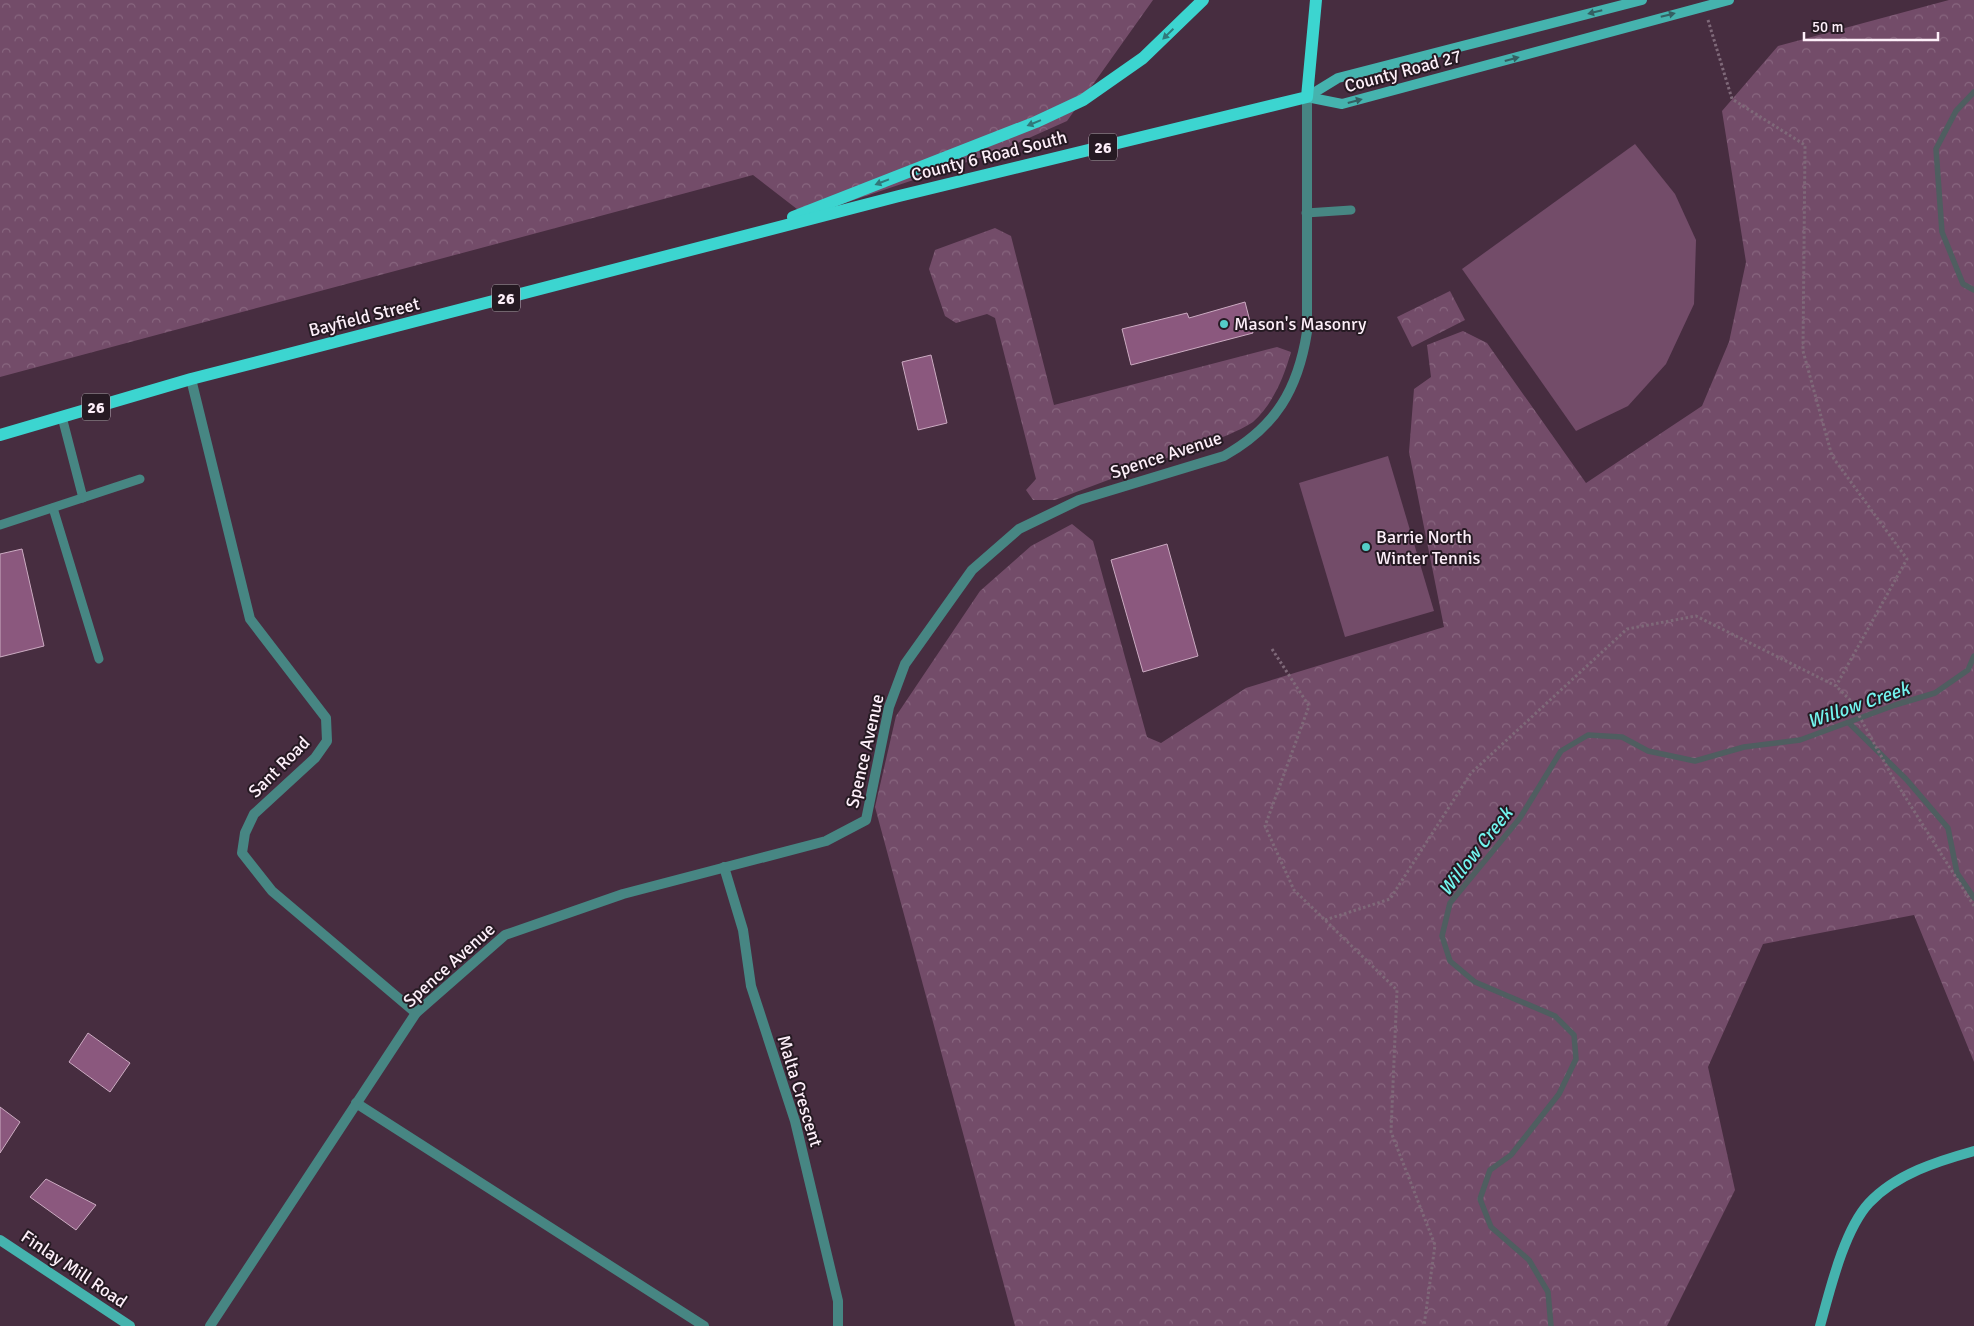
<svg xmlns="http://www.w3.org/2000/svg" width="1974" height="1326" font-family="Signika,sans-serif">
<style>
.forest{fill:url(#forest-crowns)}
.pitch{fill:#734c69}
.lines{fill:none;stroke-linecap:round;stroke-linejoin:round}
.stream{stroke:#4f5e60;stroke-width:5.5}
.building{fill:#8b587e;stroke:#ccabc2}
.path{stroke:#7f6979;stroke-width:3;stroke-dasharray:2.5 2.5;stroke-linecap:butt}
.lane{stroke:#478683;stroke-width:9}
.street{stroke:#478683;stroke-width:10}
.secondary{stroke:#45b3ae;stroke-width:10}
.primary{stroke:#3cd5d0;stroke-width:12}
.oneway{fill:#345f62}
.oneway2{fill:#31787a}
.poi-dot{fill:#54cdc8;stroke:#261a23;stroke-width:2}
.labels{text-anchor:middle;stroke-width:4;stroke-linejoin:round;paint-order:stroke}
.shield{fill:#261a23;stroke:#bcafb9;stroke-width:1}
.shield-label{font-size:16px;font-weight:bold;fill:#fdeff9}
.street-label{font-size:18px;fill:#fdeff9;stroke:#261a23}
.poi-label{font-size:18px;fill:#fdeff9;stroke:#261a23;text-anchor:start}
.water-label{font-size:19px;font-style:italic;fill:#73f5ef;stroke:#261a23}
</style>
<defs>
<pattern id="forest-crowns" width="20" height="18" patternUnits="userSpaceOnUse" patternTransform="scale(1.25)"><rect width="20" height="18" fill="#734c69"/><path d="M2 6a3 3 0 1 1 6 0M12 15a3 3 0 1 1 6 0" fill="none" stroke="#88667f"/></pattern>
</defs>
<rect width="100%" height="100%" fill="#472d40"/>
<g class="forest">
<polygon points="0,0 1153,0 1067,121 1000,151 806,216 753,175 0,377"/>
<polygon points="1949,0 1974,0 1974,1062 1914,915 1763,944 1708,1067 1735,1190 1667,1326 1015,1326 875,807 896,716 980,591 1031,546 1072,524 1093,541 1147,737 1161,743 1246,688 1444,627 1409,452 1414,389 1431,377 1427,345 1463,331 1487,343 1586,483 1702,406 1729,342 1746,262 1722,111 1778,46"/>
<path d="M995 228 1011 236 1054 405 1277 347 1291 352C1284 377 1273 404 1253 422 1246 427 1236 431 1228 435L1055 500H1033L1026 490 1036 479 995 318 987 314 956 323 945 316 929 269 935 250Z"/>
<polygon points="1450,291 1465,320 1412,347 1397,317"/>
</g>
<g class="pitch">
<polygon points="1635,144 1675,194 1696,240 1694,304 1666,364 1628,406 1576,431 1462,269"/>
<polygon points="1388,456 1434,611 1345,637 1299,483"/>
</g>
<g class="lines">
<g class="stream">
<polyline points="1974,92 1956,111 1936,149 1942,232 1963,284 1974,290"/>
<polyline points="1849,723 1906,779 1948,828 1957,873 1974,898"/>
<polyline points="1551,1326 1548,1292 1529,1260 1491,1227 1480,1199 1490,1170 1511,1155 1559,1094 1576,1059 1574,1035 1555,1016 1475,982 1450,961 1442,936 1450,903 1520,818 1561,751 1588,735 1622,737 1648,751 1695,761 1744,747 1800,740 1895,705 1935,693 1968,670 1974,656"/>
</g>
</g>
<g class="building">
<polygon points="1245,302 1253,333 1131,365 1122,329 1187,313 1189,318"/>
<polygon points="931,355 947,423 918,430 902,362"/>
<polygon points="1167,544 1198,656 1143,672 1111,560"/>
<polygon points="22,549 44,646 0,657 0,554"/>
<polygon points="88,1033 130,1063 110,1092 69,1062"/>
<polygon points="0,1107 20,1122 0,1153"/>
<polygon points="46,1179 96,1205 76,1230 30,1197"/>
</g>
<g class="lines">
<g class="path">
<polyline points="1708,20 1732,99 1805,145 1803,351 1832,456 1907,559 1836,686"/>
<polyline points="1272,649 1309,706 1265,826 1294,890 1397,990 1391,1132 1435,1245 1424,1326"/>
<polyline points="1325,920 1390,899 1471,773 1627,629 1696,616 1836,686 1851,701 1892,776 1974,906"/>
</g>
<g class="lane">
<polyline points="1306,213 1351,210"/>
<polyline points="62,417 83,498"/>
<polyline points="53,508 99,659"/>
<polyline points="0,525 140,479"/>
</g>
<g class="street">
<polyline points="191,379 250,619 326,718 327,741 315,758 254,814 245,833 242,853 272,891 416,1013"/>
<polyline points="724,867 743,930 751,986 795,1121 838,1301 838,1326"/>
<polyline points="356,1103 704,1326"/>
<path d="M210 1326 416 1013 505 935 623 894 826 841 866 820 889 707 905 664 972 570 1019 529 1079 500 1224 456C1276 427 1298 389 1307 332V97"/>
</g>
<g class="secondary">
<polyline points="1307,97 1342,104 1729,0"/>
<polyline points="1307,97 1338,78 1642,0"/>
<polyline points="0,1240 130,1326"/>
<path d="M1820 1326C1830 1290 1844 1230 1869 1203 1896 1174 1938 1161 1974 1151"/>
</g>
<g class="primary">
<polyline points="793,217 1036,122 1083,100 1143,58 1203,0"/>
<polyline points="0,435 191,379 273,358 899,196 1307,97 1316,0"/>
</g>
</g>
<defs><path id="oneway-solid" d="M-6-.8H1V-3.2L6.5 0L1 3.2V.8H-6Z" transform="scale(1.25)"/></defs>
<g class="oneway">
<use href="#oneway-solid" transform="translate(1595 12) rotate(166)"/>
<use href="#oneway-solid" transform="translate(1668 15) rotate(-14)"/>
<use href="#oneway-solid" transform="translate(1512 59) rotate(-15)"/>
<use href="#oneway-solid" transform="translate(1355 101) rotate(-15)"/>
</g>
<g class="oneway2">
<use href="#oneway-solid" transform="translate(1168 34) rotate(136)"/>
<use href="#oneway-solid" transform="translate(1034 123) rotate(158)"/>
<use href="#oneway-solid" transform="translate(882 182) rotate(159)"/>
</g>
<g class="poi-dot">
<circle cx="1224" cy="324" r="5"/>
<circle cx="1366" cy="547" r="5"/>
</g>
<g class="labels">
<g class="shield">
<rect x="1089" y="133.5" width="28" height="27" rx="4"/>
<rect x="492" y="284.5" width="28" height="27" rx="4"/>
<rect x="82" y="393.5" width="28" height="27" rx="4"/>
</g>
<g class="shield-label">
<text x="1103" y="153">26</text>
<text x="506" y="304">26</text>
<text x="96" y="413">26</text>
</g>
<g class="street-label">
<text transform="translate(1403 71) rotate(-15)" y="6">County Road 27</text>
<text transform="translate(989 156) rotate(-14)" y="6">County 6 Road South</text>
<text transform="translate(364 317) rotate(-14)" y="6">Bayfield Street</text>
<text transform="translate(1166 455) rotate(-18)" y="6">Spence Avenue</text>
<text transform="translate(865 751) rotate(-77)" y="6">Spence Avenue</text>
<text transform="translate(279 767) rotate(-45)" y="6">Sant Road</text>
<text transform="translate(449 965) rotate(-42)" y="6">Spence Avenue</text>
<text transform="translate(800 1091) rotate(73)" y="6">Malta Crescent</text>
<text transform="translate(74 1269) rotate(34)" y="6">Finlay Mill Road</text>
</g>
<g class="poi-label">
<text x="1234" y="330">Mason's Masonry</text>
<text x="1376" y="543">Barrie North<tspan x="1376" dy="21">Winter Tennis</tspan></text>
</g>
<g class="water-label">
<text transform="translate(1858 704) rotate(-19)" y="7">Willow Creek</text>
<text transform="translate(1475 851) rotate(-52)" y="7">Willow Creek</text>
</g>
</g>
<path d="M1804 32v8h134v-8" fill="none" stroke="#fdeff9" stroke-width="2.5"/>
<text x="1812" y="32" font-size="15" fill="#fdeff9" stroke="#261a23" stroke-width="4" paint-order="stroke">50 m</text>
</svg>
